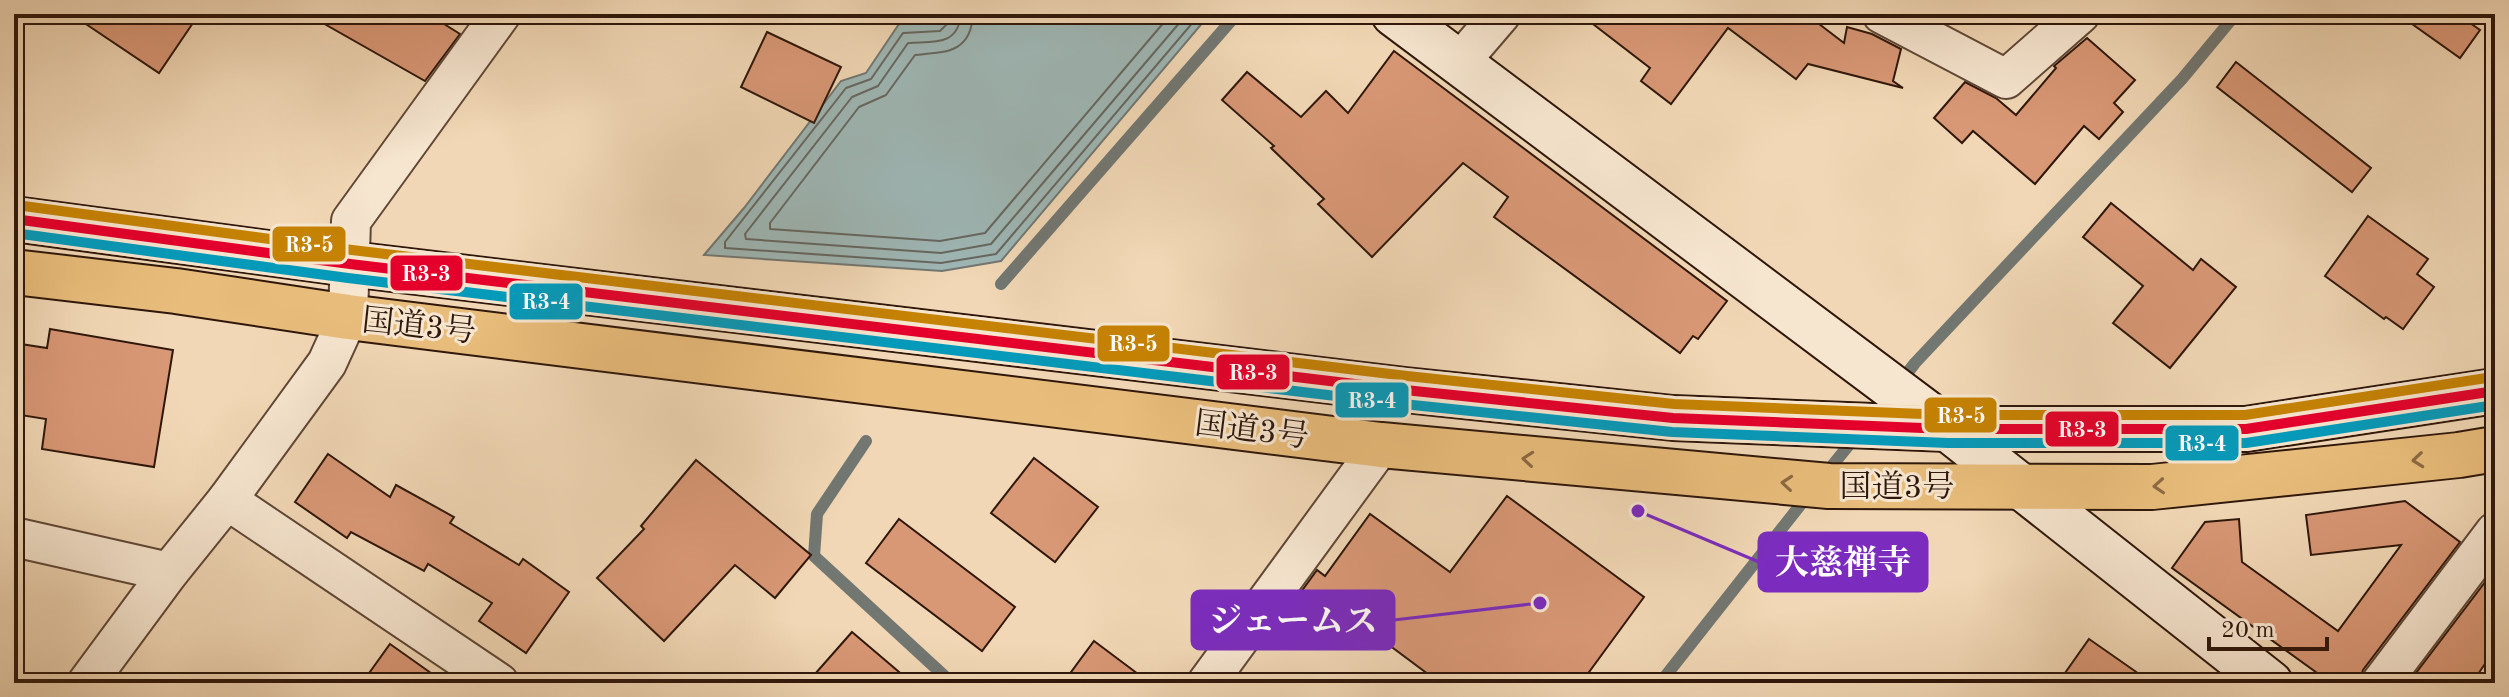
<svg xmlns="http://www.w3.org/2000/svg" width="2509" height="697" font-family="'Old Standard TT','Noto Serif JP',serif">
<style>
.water{fill:#9eb7b6;stroke:#727772;stroke-width:2}
.lines{fill:none;stroke-linecap:round;stroke-linejoin:round}
.shore{stroke:#666760;stroke-width:2}
.stream{stroke:#727772;stroke-width:12}
.building{fill:#d89775;stroke:#2f170b;stroke-width:2}
.street-casing{stroke:#604736;stroke-width:42}
.secondary-casing{stroke:#2f170b;stroke-width:48}
.highway-casing{stroke:#2f170b;stroke-width:48}
.street{stroke:#f6e5cf;stroke-width:38}
.secondary{stroke:#f6e5cf;stroke-width:44}
.highway{stroke:#e8bc7a;stroke-width:44}
.bus-1-casing{stroke:#f6e5cf;stroke-width:16}
.bus-2-casing{stroke:#f6e5cf;stroke-width:16}
.bus-3-casing{stroke:#f6e5cf;stroke-width:16}
.bus-1{stroke:#e4002b;stroke-width:10}
.bus-2{stroke:#059aba;stroke-width:10}
.bus-3{stroke:#c58203;stroke-width:10}
.oneway{stroke:#8c6a42}
.labels{text-anchor:middle;stroke-width:6;stroke-linejoin:round;paint-order:stroke}
.street-label{font-size:32px;fill:#2f170b;stroke:#f6e5cf}
.leader{fill:none;stroke:#7b2cbf;stroke-width:3}
.callout-dot{fill:#7b2cbf;stroke:#f6e5cf;stroke-width:3}
.callout{fill:#7b2cbf;stroke:#7b2cbf;stroke-width:3}
.callout-label{font-size:34px;text-anchor:middle;font-weight:bold;fill:#fff}
.line-badge{stroke:#f6e5cf;stroke-width:3}
.badge-label{font-size:22px;text-anchor:middle;font-weight:bold;fill:#fff}
</style>
<rect width="100%" height="100%" fill="#f1d7b5"/>
<filter id="stains"><feTurbulence type="fractalNoise" baseFrequency=".0025" numOctaves="4"/><feColorMatrix values="0 0 0 0 .2 0 0 0 0 .09 0 0 0 0 .02 0 0 0 .5 -.17"/></filter>
<radialGradient id="worn" r=".72"><stop offset=".6" stop-color="#630" stop-opacity="0"/><stop offset="1" stop-color="#630" stop-opacity=".3"/></radialGradient>
<polygon class="water" points="945,14 1210,14 1001,261 942,271 704,255 744,208 841,81 866,73 899,24 937,24"/>
<g class="lines">
<g class="shore">
<polyline points="951,14 950,21 940,31 903,33 871,79 846,88 725,242 725,248 941,263 996,254 1200,14"/>
<path d="M961 14C958 47 932 41 908 43L878 86 852 97 745 234 746 239 941 253 991 244 1187 14"/>
<path d="M973 14C971 54 944 52 915 55L886 95 859 107 770 223V229L940 241 985 233 1171 14"/>
</g>
<g class="stream">
<polyline points="1001,284 1237,14"/>
<polyline points="1899,384 1915,363 2182,79 2236,14"/>
<polyline points="866,441 817,514 814,556 952,683"/>
<polyline points="1823,477 1857,435"/>
<polyline points="1660,683 1809,494"/>
</g>
</g>
<g class="building">
<polygon points="71,14 199,14 159,73"/>
<polygon points="307,14 428,14 460,34 425,81"/>
<polygon points="1580,14 1806,14 1844,43 1847,27 1872,34 1901,49 1893,81 1903,88 1808,64 1796,79 1728,28 1671,104 1641,81 1650,68"/>
<polygon points="2398,14 2457,14 2480,30 2460,58"/>
<polygon points="767,32 841,67 814,123 741,87"/>
<polygon points="2087,38 2135,80 2114,103 2123,112 2099,139 2084,126 2035,184 1973,131 1962,143 1934,118 1965,82 1996,98 2016,115 2056,68 2054,66"/>
<polygon points="1394,51 1727,301 1698,339 1693,336 1680,353 1494,217 1508,197 1463,163 1372,257 1318,204 1324,199 1271,148 1274,146 1222,100 1247,72 1301,117 1326,91 1348,113"/>
<polygon points="2236,62 2371,168 2352,192 2217,87"/>
<polygon points="2111,203 2193,270 2201,259 2236,287 2170,368 2113,323 2143,286 2083,237"/>
<polygon points="2368,216 2428,259 2417,274 2434,287 2403,329 2386,317 2384,319 2325,276"/>
<polygon points="50,329 173,350 154,467 42,449 46,419 14,414 14,343 47,348"/>
<polygon points="328,454 390,497 396,485 454,517 450,523 519,565 523,559 569,592 526,653 479,621 492,603 428,564 424,571 351,532 347,538 295,502"/>
<polygon points="1034,458 1098,507 1055,562 991,513"/>
<polygon points="696,460 811,555 775,598 735,565 664,641 597,578 644,529 641,526"/>
<polygon points="1507,496 1644,597 1581,683 1440,683 1358,622 1343,642 1293,603 1317,570 1325,576 1370,514 1450,572"/>
<polygon points="2405,501 2460,542 2363,670 2359,683 2331,683 2172,568 2205,522 2239,519 2242,562 2338,631 2401,545 2311,555 2306,515"/>
<polygon points="899,519 1015,607 982,651 866,563"/>
<polygon points="2495,569 2495,649 2472,683 2430,683 2416,673"/>
<polygon points="852,632 912,683 807,683"/>
<polygon points="2089,639 2152,683 2058,683"/>
<polygon points="1094,641 1150,683 1063,683"/>
<polygon points="390,644 445,683 362,683"/>
</g>
<g class="lines">
<defs>
<g id="street">
<polyline points="1882,14 2006,79 2080,14"/>
<polyline points="1459,63 1501,14"/>
<polyline points="227,500 499,683"/>
<polyline points="14,537 169,572"/>
<polyline points="87,683 169,572 227,500 327,363 348,317 351,221 501,14"/>
<polyline points="1207,683 1381,445"/>
<polyline points="2381,683 2495,532"/>
</g>
<polyline id="secondary" points="1394,14 1948,429 2270,683"/>
<g id="highway">
<polyline points="14,219 350,264 1405,390 1673,418 1948,429 2246,429 2495,391"/>
<polyline points="14,272 176,291 348,317 1381,445 1829,486 2152,487 2459,455 2495,449"/>
</g>
</defs>
<use href="#street" class="street-casing"/>
<use href="#secondary" class="secondary-casing"/>
<use href="#highway" class="highway-casing"/>
<use href="#street" class="street"/>
<use href="#secondary" class="secondary"/>
<use href="#highway" class="highway"/>
<defs>
<polyline id="bus-1" points="14,219 350,264 1405,390 1673,418 1948,429 2246,429 2495,391"/>
<polyline id="bus-2" points="14,233 348,278 1403,404 1672,432 1948,443 2246,443 2495,405"/>
<polyline id="bus-3" points="16,205 352,250 1407,376 1674,404 1948,415 2245,415 2493,377"/>
</defs>
<use href="#bus-1" class="bus-1-casing"/>
<use href="#bus-2" class="bus-2-casing"/>
<use href="#bus-3" class="bus-3-casing"/>
<use href="#bus-1" class="bus-1"/>
<use href="#bus-2" class="bus-2"/>
<use href="#bus-3" class="bus-3"/>
</g>
<defs><path id="oneway-chevron" d="M-2-3.5L2.5 0L-2 3.5" fill="none" stroke-width="1.6" stroke-linecap="round" stroke-linejoin="round" transform="scale(2)"/></defs>
<g class="oneway">
<use href="#oneway-chevron" transform="translate(1528 459) rotate(-175)"/>
<use href="#oneway-chevron" transform="translate(2418 460) rotate(174)"/>
<use href="#oneway-chevron" transform="translate(1787 483) rotate(-175)"/>
<use href="#oneway-chevron" transform="translate(2159 486) rotate(176)"/>
</g>
<g class="labels">
<g class="street-label">
<text transform="translate(419 325) rotate(6)" y="11">国道3号</text>
<text transform="translate(1252 429) rotate(7)" y="11">国道3号</text>
<text x="1897" y="497">国道3号</text>
</g>
</g>
<path class="leader" d="M1638 511L1759 562M1540 603L1394 620"/>
<g class="callout-dot">
<circle cx="1638" cy="511" r="8"/>
<circle cx="1540" cy="603" r="8"/>
</g>
<g class="callout">
<rect x="1759" y="533" width="168" height="58" rx="8"/>
<rect x="1192" y="591" width="202" height="58" rx="8"/>
</g>
<g class="callout-label">
<text x="1843" y="574">大慈禅寺</text>
<text x="1293" y="632">ジェームス</text>
</g>
<g class="line-badge">
<rect x="271" y="225" width="76" height="38" rx="8" fill="#c58203"/>
<rect x="389" y="254" width="75" height="38" rx="8" fill="#e4002b"/>
<rect x="508" y="282" width="76" height="39" rx="8" fill="#059aba"/>
<rect x="1096" y="324" width="75" height="39" rx="8" fill="#c58203"/>
<rect x="1215" y="353" width="76" height="38" rx="8" fill="#e4002b"/>
<rect x="1334" y="381" width="76" height="38" rx="8" fill="#059aba"/>
<rect x="1923" y="396" width="75" height="38" rx="8" fill="#c58203"/>
<rect x="2044" y="410" width="76" height="38" rx="8" fill="#e4002b"/>
<rect x="2164" y="424" width="76" height="38" rx="8" fill="#059aba"/>
</g>
<g class="badge-label">
<text x="309" y="252">R3-5</text>
<text x="426" y="281">R3-3</text>
<text x="546" y="309">R3-4</text>
<text x="1133" y="351">R3-5</text>
<text x="1253" y="380">R3-3</text>
<text x="1372" y="408">R3-4</text>
<text x="1961" y="423">R3-5</text>
<text x="2082" y="437">R3-3</text>
<text x="2202" y="451">R3-4</text>
</g>
<rect width="2509" height="697" fill="none" stroke="#f1d7b5" stroke-width="48"/>
<rect x="16" y="16" width="2477" height="665" fill="none" stroke="#2f170b" stroke-width="4"/>
<rect x="24" y="24" width="2461" height="649" fill="none" stroke="#2f170b" stroke-width="2"/>
<path d="M2209 637v12h118v-12" fill="none" stroke="#2f170b" stroke-width="4"/>
<text x="2221" y="637" font-size="24" fill="#2f170b" stroke="#f6e5cf" stroke-width="6" paint-order="stroke">20 m</text>
<rect width="100%" height="100%" filter="url(#stains)"/>
<rect width="100%" height="100%" fill="url(#worn)"/>
</svg>
